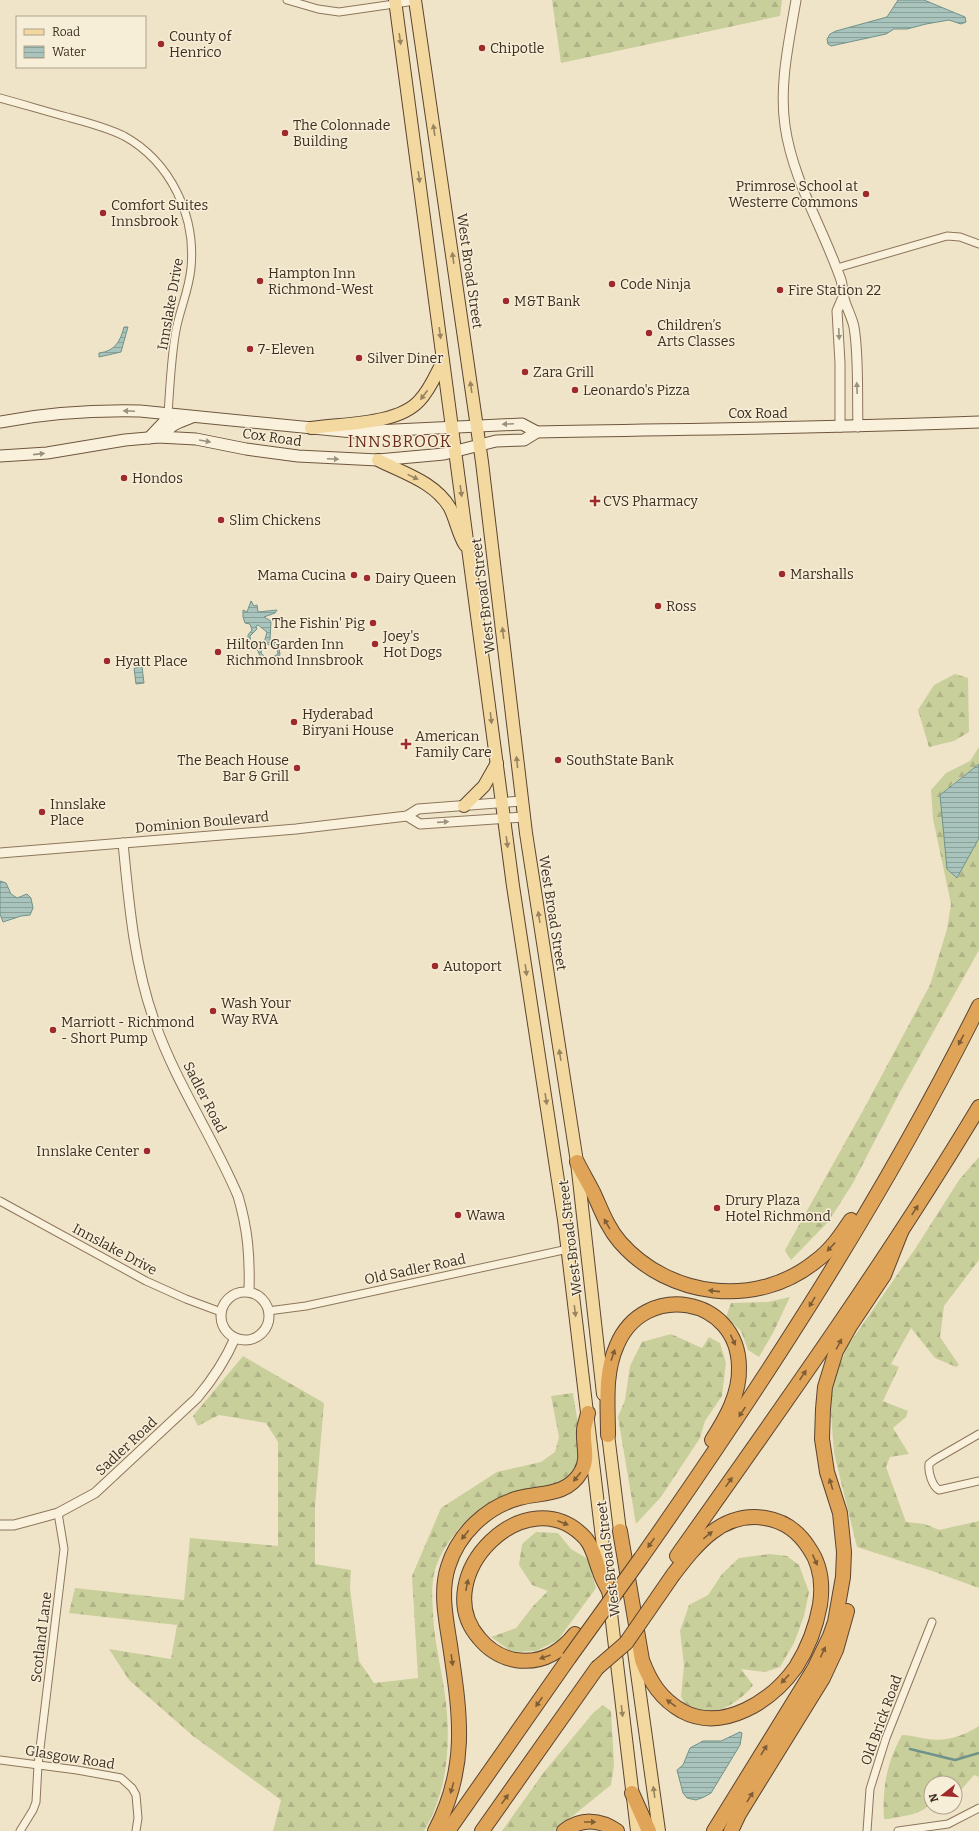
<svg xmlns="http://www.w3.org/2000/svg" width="979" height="1831" font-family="Bitter,serif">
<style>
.forest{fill:url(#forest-firs)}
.water{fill:url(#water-rules);stroke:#6f938a}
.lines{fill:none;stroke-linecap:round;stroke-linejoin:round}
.stream{stroke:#6f938a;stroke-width:2.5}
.minor-casing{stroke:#8d765c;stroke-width:9}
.tertiary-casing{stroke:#8d765c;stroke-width:11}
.secondary-casing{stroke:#6f573f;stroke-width:13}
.primary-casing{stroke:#5b4430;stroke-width:14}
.motorway-casing{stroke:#5b4430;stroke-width:16}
.minor{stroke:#faf1dc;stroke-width:7}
.tertiary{stroke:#faf1dc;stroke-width:9}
.secondary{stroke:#faf1dc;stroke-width:11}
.primary{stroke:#f3d9a0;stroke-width:12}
.motorway{stroke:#e0a458;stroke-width:14}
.motorway-bridge-casing{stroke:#5b4430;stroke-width:16;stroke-linecap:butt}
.motorway-bridge{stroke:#e0a458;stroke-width:14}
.oneway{fill:#988460}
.oneway2{fill:#9c907e}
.oneway3{fill:#7e5d36}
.poi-dot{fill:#9e2a2b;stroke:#f7eed8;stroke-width:1.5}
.labels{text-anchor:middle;stroke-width:3;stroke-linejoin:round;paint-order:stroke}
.poi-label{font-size:14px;fill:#3d2e20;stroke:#f7eed8;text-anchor:start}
.street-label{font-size:14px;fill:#3d2e20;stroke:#f7eed8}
.quarter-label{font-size:16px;letter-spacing:1px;fill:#6b2e1e;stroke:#f7eed8}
</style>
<defs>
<pattern id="forest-firs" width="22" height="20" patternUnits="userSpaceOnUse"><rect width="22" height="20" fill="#c9cf9b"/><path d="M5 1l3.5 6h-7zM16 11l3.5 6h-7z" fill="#aeb285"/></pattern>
<pattern id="water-rules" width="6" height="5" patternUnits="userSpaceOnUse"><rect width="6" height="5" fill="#a9c4bc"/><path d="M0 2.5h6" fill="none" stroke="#8ba098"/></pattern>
</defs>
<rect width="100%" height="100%" fill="#f0e4c8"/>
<g class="forest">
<polygon points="552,0 782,0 780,16 561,63"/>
<polygon points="955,674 968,678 969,732 954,741 929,747 918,710 934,685"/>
<polygon points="979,747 979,764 951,785 957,878 979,838 979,950 901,1090 853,1183 828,1222 791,1260 785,1250 866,1105 930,985 947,929 951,904 933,819 931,790 946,773 970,761"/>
<polygon points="979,1157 979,1260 944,1306 940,1337 959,1365 956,1367 935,1358 911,1328 891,1364 899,1367 883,1401 908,1411 906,1417 893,1428 909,1454 890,1457 886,1467 906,1522 925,1524 939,1530 979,1521 979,1588 935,1572 857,1547 834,1453 830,1400 837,1372 847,1347 915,1249 959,1180"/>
<polygon points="790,1297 773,1333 759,1357 748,1350 741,1331 726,1317 731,1303 768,1302"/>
<polygon points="671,1334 702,1348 709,1337 720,1343 726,1363 722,1396 705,1421 700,1438 661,1497 636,1524 618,1417 625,1400 630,1366 642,1342"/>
<path d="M243 1356 324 1403 315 1507V1564L351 1570 350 1588 359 1661 374 1683 418 1678 412 1576 441 1508 497 1472 541 1462 555 1452 559 1437 551 1396 573 1393C576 1415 583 1440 578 1462 577 1466 574 1469 572 1472 557 1495 528 1487 506 1496 475 1507 449 1534 437 1564 431 1578 432 1598 433 1612 434 1647 445 1680 447 1714 450 1755 445 1796 424 1831H273L281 1800 193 1736 129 1680 109 1649 171 1659 177 1625 69 1613 75 1588 184 1600 190 1538 278 1546V1442L266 1423 219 1415 198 1426 193 1416Z"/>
<polygon points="536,1532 558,1533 571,1549 588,1559 596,1588 558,1640 536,1651 512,1652 491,1637 516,1628 534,1605 548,1591 532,1585 519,1565 522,1544"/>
<path d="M770 1554 787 1556 799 1565 809 1592 804 1616 794 1643 780 1667 765 1672 741 1669 753 1685C746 1696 724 1712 710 1711 702 1711 693 1707 685 1705L681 1696 684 1665 680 1631 689 1605 708 1595 722 1574 739 1558Z"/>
<polygon points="603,1705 611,1711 614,1765 611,1785 554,1831 502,1831 544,1772 594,1712"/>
<path d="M979 1726V1777L974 1775 955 1797V1783H931C931 1789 932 1797 930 1802 925 1815 901 1816 889 1819H884C882 1789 887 1761 902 1735 911 1735 919 1738 928 1739 946 1742 963 1736 979 1726Z"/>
</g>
<g class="water">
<polygon points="898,0 924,0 965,17 966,22 961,24 949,20 926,24 907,29 894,29 886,34 831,46 828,44 827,39 830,34 836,31 887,17"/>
<path d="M124 327H128L121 352 99 357V353C115 351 120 342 124 327Z"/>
<path d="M251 601 254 606 257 605 258 612 277 610 275 613 264 617 271 621 270 640 278 644 280 654 279 656 273 657 278 654 277 647 264 643 267 632 258 625 256 626 257 629 250 636C251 648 255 642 262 648L261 653 268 660 265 661 260 656 258 651 248 640V635L252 630 250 624 245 623 243 617V610L247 612Z"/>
<polygon points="142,667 144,683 136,684 134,668"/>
<polygon points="979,764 979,838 957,878 947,869 940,795"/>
<polygon points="0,881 6,883 11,894 17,898 27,894 31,898 33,908 30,915 21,916 3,922 0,914"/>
<polygon points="740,1732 742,1733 740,1745 711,1793 704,1797 696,1800 687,1798 683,1793 677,1770 683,1765 690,1748 703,1741 721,1741"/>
</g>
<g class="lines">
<polyline class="stream" points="910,1749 955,1760 979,1753"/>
<defs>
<g id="minor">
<polyline points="287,0 318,9 339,12 415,1"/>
<path d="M0 98C22 104 45 111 67 117 86 122 106 127 124 136 171 162 196 216 191 268 189 290 180 309 176 330 171 358 170 386 168 414"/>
<polyline points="837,268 947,236 960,237 979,244"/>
<polyline points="0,1201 146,1281 186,1299 221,1312"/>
<polyline points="268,1311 306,1306 568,1249"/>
<path d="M979 1434 934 1460 929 1464C928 1472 932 1486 939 1490L979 1481"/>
<polyline points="0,1760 77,1770 121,1778 132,1788 136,1795 138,1818 136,1831"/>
<polyline points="20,1831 33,1810 36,1802 38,1765 64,1549 58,1513"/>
<polyline points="867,1831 870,1789 886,1738 932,1622"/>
<polyline points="898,1831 948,1824 979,1808"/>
</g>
<g id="tertiary">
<path d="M796 0C789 42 779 84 785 126 793 181 823 228 841 280 843 286 842 292 844 298 846 307 852 317 854 327 859 356 857 395 858 427"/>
<polyline points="840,427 840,363 837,311 843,297"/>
<polyline points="407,816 420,824 524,817"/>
<path d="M123 843C129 904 134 965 155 1023 176 1083 213 1137 238 1196 248 1230 250 1257 249 1292"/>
<polyline points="0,853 296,829 407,816 418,809 522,801"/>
<circle cx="245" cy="1316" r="24"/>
<path d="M0 1525H14L58 1513 95 1493 197 1398C213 1379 225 1361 235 1338"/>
</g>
<g id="secondary">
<path d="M0 422C47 413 92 410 140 411L353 432 522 424 537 432"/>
<path d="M166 437C167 424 181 422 192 417"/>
<polyline points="149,438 166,420 168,414"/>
<path d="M0 456 47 453 125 440 159 437 196 439 246 449 298 456 378 460 444 454 496 441 524 440 537 432C684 429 832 428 979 422"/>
</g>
<g id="primary">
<polyline points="395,0 513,886 564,1220 637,1831"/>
<polyline points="415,0 482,462 526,833 577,1162 603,1394"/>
<path d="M311 428C343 423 397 425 419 401 430 390 436 374 443 361"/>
<path d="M378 460C403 473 435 482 450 508 456 520 458 534 465 545"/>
<polyline points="464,806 484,786 497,763"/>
<polyline points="607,1426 621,1539"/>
<polyline points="632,1637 659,1831"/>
</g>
<g id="motorway">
<path d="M577 1162C582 1172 588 1182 593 1192 601 1209 607 1227 620 1242 669 1298 757 1309 816 1261 831 1250 841 1235 851 1220"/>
<path d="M608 1435C608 1405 604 1374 617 1345 644 1281 738 1296 739 1367 740 1394 726 1418 712 1440"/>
<path d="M620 1531 642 1660C650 1682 661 1699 682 1711 723 1733 772 1701 796 1667 808 1648 816 1627 820 1605 823 1585 821 1565 809 1548 799 1532 784 1521 765 1518 722 1511 696 1545 673 1575"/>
<path d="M677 1556C781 1409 886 1262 979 1107"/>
<path d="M641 1558C765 1381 883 1199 979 1006"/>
<path d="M575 1634C560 1653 540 1664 515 1660 500 1657 488 1649 479 1638 426 1577 528 1474 586 1539 594 1549 595 1560 600 1572 602 1579 606 1585 609 1591"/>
<polyline points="632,1793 649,1831"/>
<path d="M435 1831C469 1766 460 1714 450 1645 446 1619 440 1592 448 1567 458 1534 486 1507 519 1498 542 1492 567 1496 581 1472 589 1459 583 1445 584 1431 584 1425 587 1419 588 1413"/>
<polyline points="448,1831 569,1658"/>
<polyline points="482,1831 597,1668"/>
<path d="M564 1831C581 1818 600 1819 617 1831"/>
<polyline points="714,1831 814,1669 830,1636 835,1622 843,1577 844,1552 840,1513 827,1472 822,1439 823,1409 825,1387 836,1351 850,1326 884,1275 901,1232"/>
<polyline points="731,1831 739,1814 823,1678 836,1650 847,1611"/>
</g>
</defs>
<use href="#minor" class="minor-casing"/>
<use href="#tertiary" class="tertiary-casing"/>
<use href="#secondary" class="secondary-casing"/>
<use href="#primary" class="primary-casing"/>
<use href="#motorway" class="motorway-casing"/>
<use href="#minor" class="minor"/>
<use href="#tertiary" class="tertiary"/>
<use href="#secondary" class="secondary"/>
<use href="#primary" class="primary"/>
<use href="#motorway" class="motorway"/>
<defs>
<g id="motorway-bridge">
<polyline points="569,1658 641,1558"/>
<polyline points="597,1668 626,1643 673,1575"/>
</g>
</defs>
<use href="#motorway-bridge" class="motorway-bridge-casing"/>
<use href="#motorway-bridge" class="motorway-bridge"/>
</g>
<defs><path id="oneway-solid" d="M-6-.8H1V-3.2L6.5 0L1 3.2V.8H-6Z"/></defs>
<g class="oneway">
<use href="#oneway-solid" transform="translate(400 39) rotate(82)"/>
<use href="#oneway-solid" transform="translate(434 130) rotate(-98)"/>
<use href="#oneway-solid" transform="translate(419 177) rotate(82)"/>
<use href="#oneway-solid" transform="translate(453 258) rotate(-98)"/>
<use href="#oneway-solid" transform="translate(440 333) rotate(82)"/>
<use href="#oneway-solid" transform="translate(471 387) rotate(-98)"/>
<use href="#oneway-solid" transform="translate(424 395) rotate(127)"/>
<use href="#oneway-solid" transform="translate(413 477) rotate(26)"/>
<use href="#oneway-solid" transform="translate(461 491) rotate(82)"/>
<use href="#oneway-solid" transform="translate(503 633) rotate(-97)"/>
<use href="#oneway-solid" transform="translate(491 718) rotate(83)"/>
<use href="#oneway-solid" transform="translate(517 762) rotate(-96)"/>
<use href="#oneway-solid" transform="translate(507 842) rotate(82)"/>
<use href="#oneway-solid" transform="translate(539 917) rotate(-99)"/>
<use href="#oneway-solid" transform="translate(526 970) rotate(82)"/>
<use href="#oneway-solid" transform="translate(560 1055) rotate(-99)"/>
<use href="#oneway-solid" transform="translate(546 1099) rotate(81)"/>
<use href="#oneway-solid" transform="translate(575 1311) rotate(83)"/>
<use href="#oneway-solid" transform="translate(622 1711) rotate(83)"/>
<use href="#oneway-solid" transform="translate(654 1792) rotate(-98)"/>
</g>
<g class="oneway2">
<use href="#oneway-solid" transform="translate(839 334) rotate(87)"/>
<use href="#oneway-solid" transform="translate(857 388) rotate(-92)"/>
<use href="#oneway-solid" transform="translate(129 411) rotate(-178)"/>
<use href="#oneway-solid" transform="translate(508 424) rotate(178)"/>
<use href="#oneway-solid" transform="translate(205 441) rotate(10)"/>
<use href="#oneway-solid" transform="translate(39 454) rotate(-6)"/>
<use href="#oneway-solid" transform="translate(333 459) rotate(2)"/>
<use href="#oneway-solid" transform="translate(443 822) rotate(-4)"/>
</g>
<g class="oneway3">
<use href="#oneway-solid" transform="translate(961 1040) rotate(117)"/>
<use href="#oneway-solid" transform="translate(915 1210) rotate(-57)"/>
<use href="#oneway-solid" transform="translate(607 1224) rotate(-120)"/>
<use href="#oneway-solid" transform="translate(831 1247) rotate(133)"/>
<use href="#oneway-solid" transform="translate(714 1291) rotate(-174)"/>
<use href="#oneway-solid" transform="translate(812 1302) rotate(121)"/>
<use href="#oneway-solid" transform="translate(733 1340) rotate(65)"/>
<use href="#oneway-solid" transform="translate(839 1344) rotate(-62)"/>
<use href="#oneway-solid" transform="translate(613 1355) rotate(-71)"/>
<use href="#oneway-solid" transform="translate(803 1375) rotate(-56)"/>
<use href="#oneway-solid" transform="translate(742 1412) rotate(124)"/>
<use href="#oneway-solid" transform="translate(577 1477) rotate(129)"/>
<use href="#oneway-solid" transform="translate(729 1482) rotate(-55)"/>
<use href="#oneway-solid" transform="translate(831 1484) rotate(-107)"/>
<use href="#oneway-solid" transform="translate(563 1523) rotate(21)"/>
<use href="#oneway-solid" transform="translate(465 1535) rotate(128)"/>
<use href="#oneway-solid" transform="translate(708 1535) rotate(-39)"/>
<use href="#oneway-solid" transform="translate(651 1543) rotate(125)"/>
<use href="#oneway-solid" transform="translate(815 1560) rotate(66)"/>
<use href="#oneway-solid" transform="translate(467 1585) rotate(-79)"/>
<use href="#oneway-solid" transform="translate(823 1652) rotate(-65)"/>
<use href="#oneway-solid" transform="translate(545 1657) rotate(161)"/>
<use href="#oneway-solid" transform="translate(452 1660) rotate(82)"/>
<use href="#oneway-solid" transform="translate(785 1679) rotate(133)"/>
<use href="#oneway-solid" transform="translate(539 1702) rotate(125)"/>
<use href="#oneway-solid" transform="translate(671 1703) rotate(-144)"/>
<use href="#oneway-solid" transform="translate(764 1750) rotate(-58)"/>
<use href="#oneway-solid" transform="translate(452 1788) rotate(106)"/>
<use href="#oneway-solid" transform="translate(750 1797) rotate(-58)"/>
<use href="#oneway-solid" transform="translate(505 1799) rotate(-55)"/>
<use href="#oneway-solid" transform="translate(590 1822)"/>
</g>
<g class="poi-dot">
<circle cx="161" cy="44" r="4"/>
<circle cx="482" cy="48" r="4"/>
<circle cx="285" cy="133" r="4"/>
<circle cx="866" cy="194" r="4"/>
<circle cx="103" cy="213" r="4"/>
<circle cx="260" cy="281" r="4"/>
<circle cx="612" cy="284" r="4"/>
<circle cx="780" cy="290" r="4"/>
<circle cx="506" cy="301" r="4"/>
<circle cx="649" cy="333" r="4"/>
<circle cx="250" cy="349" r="4"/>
<circle cx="359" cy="358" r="4"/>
<circle cx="525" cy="372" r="4"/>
<circle cx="575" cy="390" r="4"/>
<circle cx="124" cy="478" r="4"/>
<path d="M593 495h4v4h4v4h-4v4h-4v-4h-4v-4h4z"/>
<circle cx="221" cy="520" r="4"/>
<circle cx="782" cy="574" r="4"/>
<circle cx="354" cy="575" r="4"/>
<circle cx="367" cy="578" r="4"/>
<circle cx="658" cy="606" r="4"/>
<circle cx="373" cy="623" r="4"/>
<circle cx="375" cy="644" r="4"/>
<circle cx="218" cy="652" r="4"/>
<circle cx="107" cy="661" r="4"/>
<circle cx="294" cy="722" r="4"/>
<path d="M404 738h4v4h4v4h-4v4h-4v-4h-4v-4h4z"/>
<circle cx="558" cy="760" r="4"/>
<circle cx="297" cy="768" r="4"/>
<circle cx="42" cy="812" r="4"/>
<circle cx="435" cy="966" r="4"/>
<circle cx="213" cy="1011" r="4"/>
<circle cx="53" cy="1030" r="4"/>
<circle cx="147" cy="1151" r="4"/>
<circle cx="717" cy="1208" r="4"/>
<circle cx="458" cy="1215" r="4"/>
</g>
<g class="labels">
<g class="poi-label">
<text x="169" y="41">County of<tspan x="169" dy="16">Henrico</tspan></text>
<text x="490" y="53">Chipotle</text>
<text x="293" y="130">The Colonnade<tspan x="293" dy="16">Building</tspan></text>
<text x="858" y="191" text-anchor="end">Primrose School at<tspan x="858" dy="16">Westerre Commons</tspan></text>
<text x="111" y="210">Comfort Suites<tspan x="111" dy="16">Innsbrook</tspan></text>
<text x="268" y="278">Hampton Inn<tspan x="268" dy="16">Richmond-West</tspan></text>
<text x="620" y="289">Code Ninja</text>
<text x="788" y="295">Fire Station 22</text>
<text x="514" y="306">M&amp;T Bank</text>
<text x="657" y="330">Children’s<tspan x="657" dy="16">Arts Classes</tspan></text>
<text x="258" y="354">7-Eleven</text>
<text x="367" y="363">Silver Diner</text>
<text x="533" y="377">Zara Grill</text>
<text x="583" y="395">Leonardo's Pizza</text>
<text x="132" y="483">Hondos</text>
<text x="603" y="506">CVS Pharmacy</text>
<text x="229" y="525">Slim Chickens</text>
<text x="790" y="579">Marshalls</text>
<text x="346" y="580" text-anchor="end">Mama Cucina</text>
<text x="375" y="583">Dairy Queen</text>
<text x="666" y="611">Ross</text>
<text x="365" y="628" text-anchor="end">The Fishin' Pig</text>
<text x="383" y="641">Joey's<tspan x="383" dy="16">Hot Dogs</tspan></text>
<text x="226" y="649">Hilton Garden Inn<tspan x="226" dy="16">Richmond Innsbrook</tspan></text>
<text x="115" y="666">Hyatt Place</text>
<text x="302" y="719">Hyderabad<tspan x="302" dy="16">Biryani House</tspan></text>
<text x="415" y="741">American<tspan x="415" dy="16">Family Care</tspan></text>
<text x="289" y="765" text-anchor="end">The Beach House<tspan x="289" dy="16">Bar &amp; Grill</tspan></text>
<text x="566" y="765">SouthState Bank</text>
<text x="50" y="809">Innslake<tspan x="50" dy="16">Place</tspan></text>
<text x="443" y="971">Autoport</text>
<text x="221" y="1008">Wash Your<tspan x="221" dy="16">Way RVA</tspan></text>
<text x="61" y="1027">Marriott - Richmond<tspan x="61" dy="16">- Short Pump</tspan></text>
<text x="139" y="1156" text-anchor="end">Innslake Center</text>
<text x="725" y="1205">Drury Plaza<tspan x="725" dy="16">Hotel Richmond</tspan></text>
<text x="466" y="1220">Wawa</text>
</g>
<g class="street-label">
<text transform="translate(470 271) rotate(82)" y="5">West Broad Street</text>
<text transform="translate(170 304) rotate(-80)" y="5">Innslake Drive</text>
<text x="758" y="418">Cox Road</text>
<text transform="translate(272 437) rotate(8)" y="5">Cox Road</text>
<text transform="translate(483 596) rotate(-97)" y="5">West Broad Street</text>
<text transform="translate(202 822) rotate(-5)" y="5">Dominion Boulevard</text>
<text transform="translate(553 913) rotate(81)" y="5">West Broad Street</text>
<text transform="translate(205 1097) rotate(63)" y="5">Sadler Road</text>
<text transform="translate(570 1238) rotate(-97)" y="5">West Broad Street</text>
<text transform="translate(115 1249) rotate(28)" y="5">Innslake Drive</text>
<text transform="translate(415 1269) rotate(-12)" y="5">Old Sadler Road</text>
<text transform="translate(126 1446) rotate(-43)" y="5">Sadler Road</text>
<text transform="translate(608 1559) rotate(-97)" y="5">West Broad Street</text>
<text transform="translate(41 1637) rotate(-83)" y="5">Scotland Lane</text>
<text transform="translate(881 1720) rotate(-70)" y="5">Old Brick Road</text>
<text transform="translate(70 1757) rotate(9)" y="5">Glasgow Road</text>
</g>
<g class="quarter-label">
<text x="400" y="447">INNSBROOK</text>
</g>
</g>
<rect x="16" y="16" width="130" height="52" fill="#f7eed8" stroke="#ada18e"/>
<rect x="24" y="29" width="20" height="6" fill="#f3d9a0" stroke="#ada18e"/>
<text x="52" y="36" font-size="12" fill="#3d2e20">Road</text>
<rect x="24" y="46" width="20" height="12" fill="url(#water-rules)" stroke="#ada18e"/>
<text x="52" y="56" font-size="12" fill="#3d2e20">Water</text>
<g transform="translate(943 1795) rotate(253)"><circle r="19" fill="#f7eed8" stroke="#ada18e"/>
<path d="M0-3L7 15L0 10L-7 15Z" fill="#9e2a2b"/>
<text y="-6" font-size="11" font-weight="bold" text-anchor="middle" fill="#3d2e20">N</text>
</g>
</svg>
